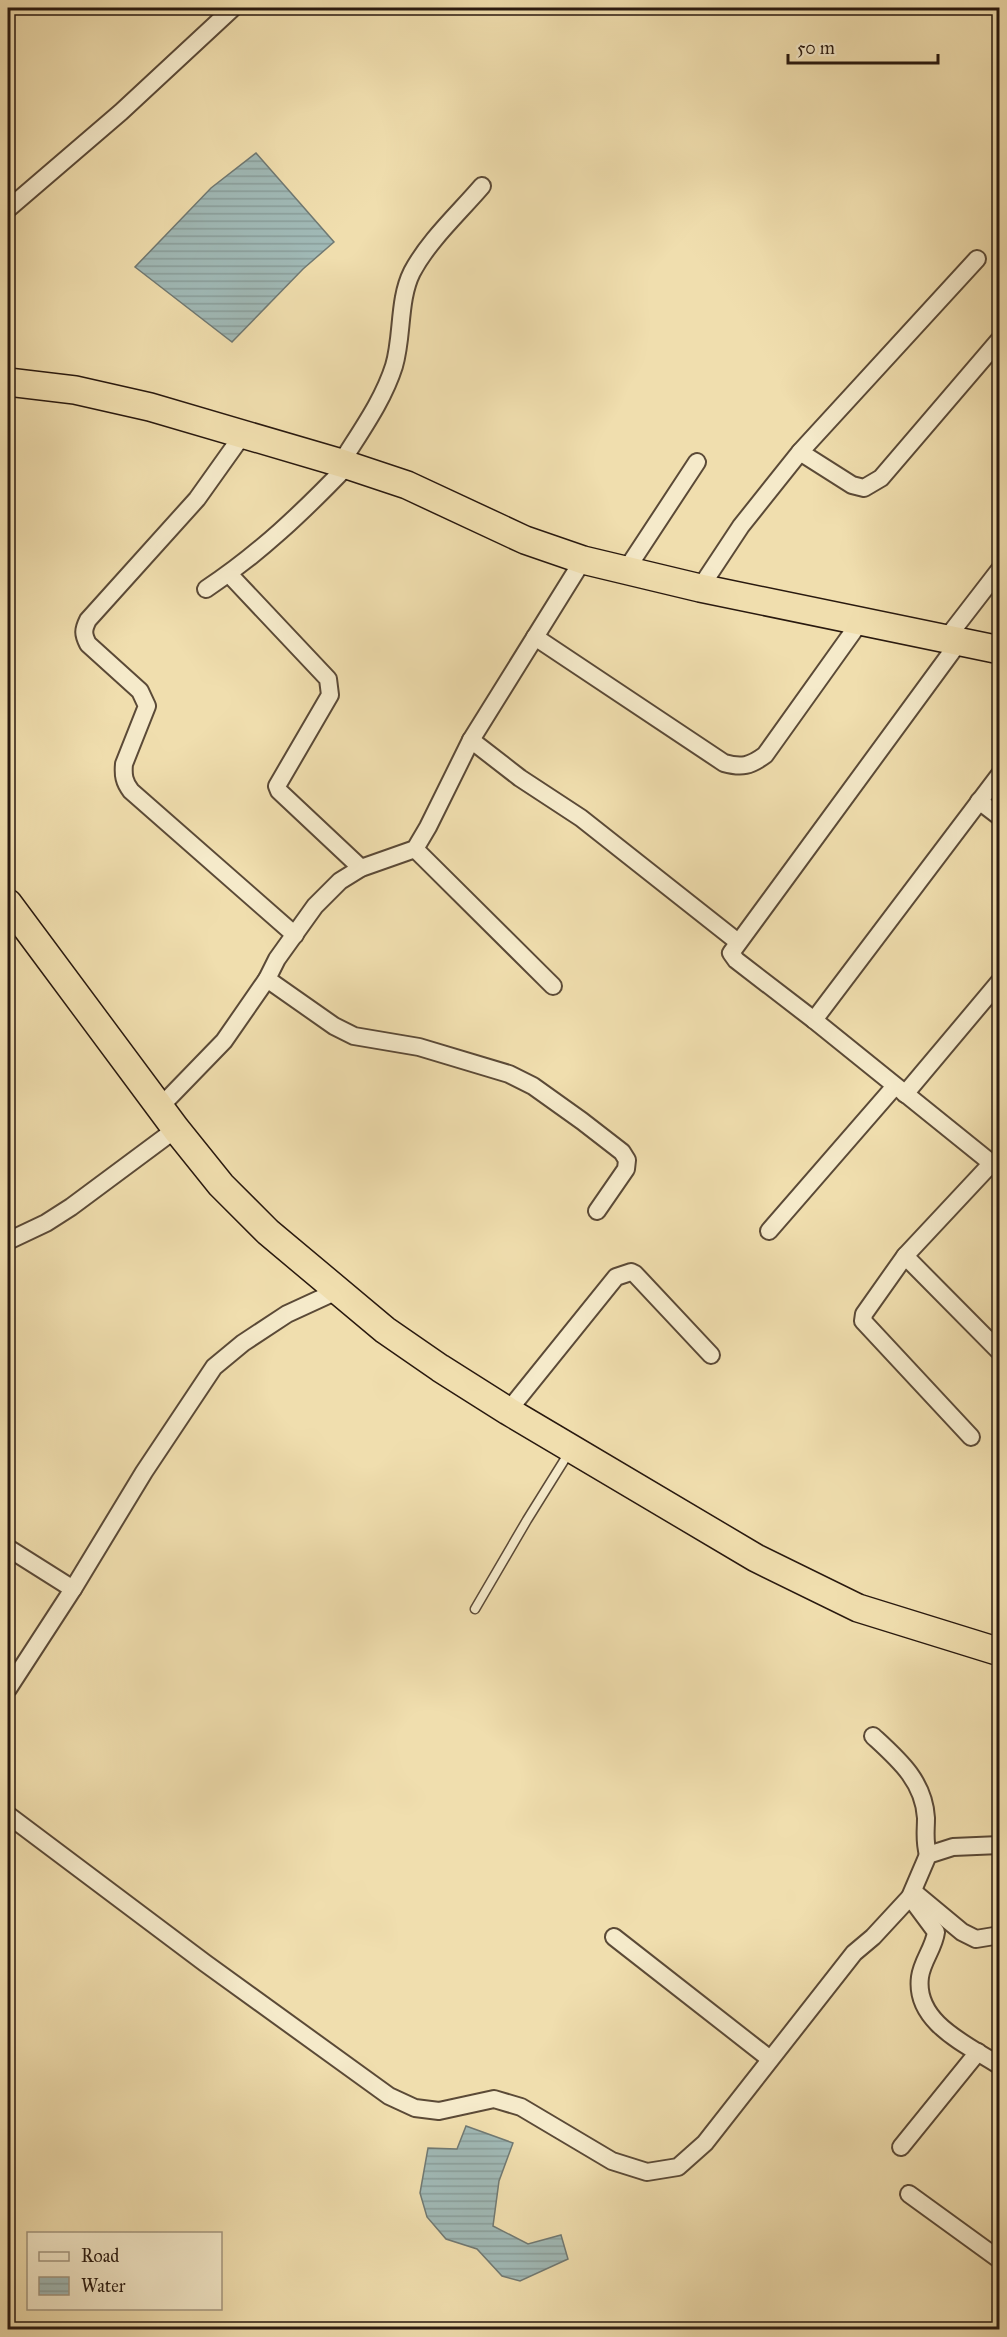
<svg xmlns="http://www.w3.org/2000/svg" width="1007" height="2337" font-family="'IM FELL Great Primer',serif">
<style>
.water{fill:url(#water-rules);stroke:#707973;stroke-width:1.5}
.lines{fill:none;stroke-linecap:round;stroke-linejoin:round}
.service-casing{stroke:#5b4a37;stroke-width:11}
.minor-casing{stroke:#5b4a37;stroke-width:20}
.trunk-casing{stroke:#29190f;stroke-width:30}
.service{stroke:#f5eaca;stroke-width:8}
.minor{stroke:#f5eaca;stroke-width:16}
.trunk{stroke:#f0deae;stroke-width:27}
</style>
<defs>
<pattern id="water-rules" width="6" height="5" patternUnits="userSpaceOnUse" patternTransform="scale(1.5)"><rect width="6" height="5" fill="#a0b9b6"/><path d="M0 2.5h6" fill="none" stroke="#8a9e9b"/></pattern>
</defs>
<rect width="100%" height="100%" fill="#f0deae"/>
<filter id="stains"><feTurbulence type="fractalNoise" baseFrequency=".00333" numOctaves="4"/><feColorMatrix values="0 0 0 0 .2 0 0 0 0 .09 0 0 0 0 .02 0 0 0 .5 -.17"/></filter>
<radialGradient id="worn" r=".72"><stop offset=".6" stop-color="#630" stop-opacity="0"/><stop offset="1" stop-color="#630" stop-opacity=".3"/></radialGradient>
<g class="water">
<polygon points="256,153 334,242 303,269 232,342 135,267 211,188"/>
<polygon points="466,2126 513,2143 499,2181 493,2226 528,2244 561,2235 568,2259 520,2281 502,2276 477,2249 446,2239 427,2217 420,2193 428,2148 457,2149"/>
</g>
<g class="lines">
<defs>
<polyline id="service" points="475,1609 527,1520 570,1451"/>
<g id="minor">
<polyline points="8,209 121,112 233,8"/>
<path d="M244 433 197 499 88 620C83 630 83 634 88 644L140 691 147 706 124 764C123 775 124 782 131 791L295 935"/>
<polyline points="800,452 852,485 864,488 881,478 1000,339"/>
<path d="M341 463C360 432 383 401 394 366 403 336 398 300 412 272 429 240 459 213 482 186"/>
<polyline points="626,570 697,462"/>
<polyline points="229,574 328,679 330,695 277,786 279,791 361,868"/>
<polyline points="700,588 741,526 800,452 977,259"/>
<path d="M206 589C259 554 304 511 348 465"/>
<path d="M535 637 724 763C742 768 750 766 765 755L860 622"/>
<polyline points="946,639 1000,569"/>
<polyline points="959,642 731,953 736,960 814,1020 1000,1170"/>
<polyline points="471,740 520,778 581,818 738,942"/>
<polyline points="979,801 1000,817"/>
<polyline points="415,849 553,986"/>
<polyline points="267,979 334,1026 354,1036 419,1047 509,1074 533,1086 582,1121 622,1152 627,1160 626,1169 597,1211"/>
<polyline points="814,1020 1000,774"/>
<polyline points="905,1094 1000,981"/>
<polyline points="160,1107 224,1041 267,979 277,959 315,906 340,881 361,868 415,849 428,827 471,740 583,560"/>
<polyline points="991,1164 905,1256 1000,1352"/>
<polyline points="769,1231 895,1086"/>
<polyline points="8,1241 46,1223 71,1207 176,1129"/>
<polyline points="905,1256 864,1314 863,1321 971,1437"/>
<polyline points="508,1411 616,1277 631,1272 635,1274 711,1355"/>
<polyline points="8,1548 73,1589"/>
<polyline points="8,1689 73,1589 144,1472 214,1367 243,1343 287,1314 337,1291"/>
<path d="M873 1736C898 1759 924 1781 926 1818 926 1832 924 1840 928 1855"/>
<polyline points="8,1815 205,1963 389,2096 415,2108 439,2111 494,2099 521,2107 612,2161 647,2172 678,2167 705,2143 854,1953 873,1937 910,1897 928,1855 953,1847 1000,1845"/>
<polyline points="915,1893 962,1932 976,1939 1000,1935"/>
<path d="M910 1897 936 1932C934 1948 922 1961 920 1977 914 2023 968 2045 1000 2066"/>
<polyline points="614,1937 770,2059"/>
<polyline points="901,2147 978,2052"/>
<polyline points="909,2194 1000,2260"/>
</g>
<g id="trunk">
<polyline points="8,382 75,390 150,407 341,463 407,485 525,540 583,560 700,588 1000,650"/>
<polyline points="8,903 176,1129 221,1185 268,1232 385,1330 440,1368 508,1411 756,1558 858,1608 1000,1652"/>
</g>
</defs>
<use href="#service" class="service-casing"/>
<use href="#minor" class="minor-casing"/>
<use href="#trunk" class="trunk-casing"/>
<use href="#service" class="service"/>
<use href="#minor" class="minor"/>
<use href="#trunk" class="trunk"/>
</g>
<rect width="1007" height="2337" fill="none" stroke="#f0deae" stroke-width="30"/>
<rect x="9" y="9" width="989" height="2319" fill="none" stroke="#29190f" stroke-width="3"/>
<rect x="15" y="15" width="977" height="2307" fill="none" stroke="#29190f" stroke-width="1.5"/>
<rect x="27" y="2232" width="195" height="78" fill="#f5eaca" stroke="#a3967f" stroke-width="1.5"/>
<rect x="39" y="2252" width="30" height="9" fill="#f5eaca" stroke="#a3967f" stroke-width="1.5"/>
<text x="81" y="2262" font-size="18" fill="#29190f">Road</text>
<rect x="39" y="2277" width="30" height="18" fill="url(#water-rules)" stroke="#a3967f" stroke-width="1.5"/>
<text x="81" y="2292" font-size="18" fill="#29190f">Water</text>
<path d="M788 54v9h150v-9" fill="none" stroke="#29190f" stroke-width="3"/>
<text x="797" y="54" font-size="18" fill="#29190f" stroke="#f5eaca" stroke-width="4.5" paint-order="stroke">50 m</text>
<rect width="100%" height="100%" filter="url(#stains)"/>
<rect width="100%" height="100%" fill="url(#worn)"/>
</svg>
